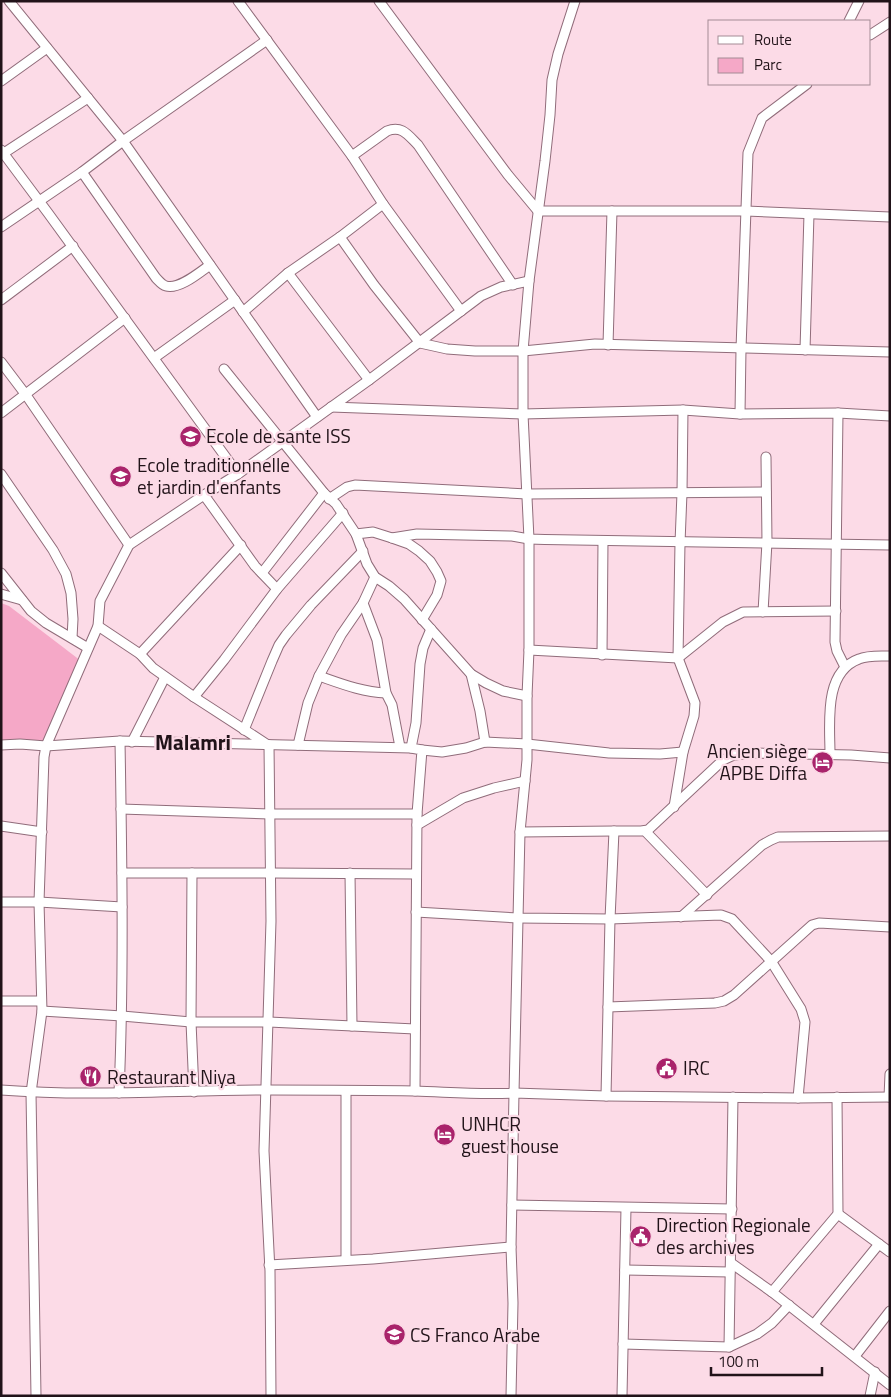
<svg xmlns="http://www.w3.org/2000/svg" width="891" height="1397" font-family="'Titillium Web',sans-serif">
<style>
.green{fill:#f5a8c7}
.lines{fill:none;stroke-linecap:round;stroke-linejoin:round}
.minor-casing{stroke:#906c7a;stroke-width:11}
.minor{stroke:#fff;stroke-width:9}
.labels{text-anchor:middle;stroke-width:4.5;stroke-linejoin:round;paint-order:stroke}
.poi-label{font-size:19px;fill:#211319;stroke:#fcdbe7;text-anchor:start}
.quarter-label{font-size:21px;font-weight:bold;fill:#211319;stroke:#fcdbe7}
</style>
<rect width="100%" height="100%" fill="#fcdbe7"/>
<polygon class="green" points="1,603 9,606 85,664 45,742 1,743"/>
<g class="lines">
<defs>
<g id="minor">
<polyline points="9,1 123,141 267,40"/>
<polyline points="238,1 352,156 383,204 461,311"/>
<polyline points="379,1 508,175 538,211 746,211 890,217"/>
<polyline points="849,21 859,1"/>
<polyline points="870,35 890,22"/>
<polyline points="1,81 47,48"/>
<polyline points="1,150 48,213 238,474"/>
<polyline points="1,155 88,98"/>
<path d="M352 156 387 131C402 125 408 135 418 145L513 285"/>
<path d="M82 172 156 278C159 281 162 285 166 286 179 290 200 272 210 265"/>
<polyline points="383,204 340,237 374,285 420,343 447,349 475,351 523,351 595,344 890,352"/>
<polyline points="1,227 82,172 123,141 317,417"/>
<polyline points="288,273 369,380"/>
<polyline points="1,300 73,246"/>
<polyline points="243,312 288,273 340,237"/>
<polyline points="608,345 612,211"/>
<polyline points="805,350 809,214"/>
<polyline points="154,358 235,300"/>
<polyline points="1,362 26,395 129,545"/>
<polyline points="224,369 324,493 336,504 356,534 367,564 375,577 389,586 404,599 471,674 486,683 503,691 527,696"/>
<polyline points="331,407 523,414 683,410 740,414 838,413 890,416"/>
<polyline points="1,413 125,318"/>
<polyline points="838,413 835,642 837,651 845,667"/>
<polyline points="740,414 741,349 748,153 762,118 807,84"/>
<polyline points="1,474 53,550 66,574 71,593 73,619 72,638"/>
<polyline points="204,495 255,566 277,589"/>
<polyline points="329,499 347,487 355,485 527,494 766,492"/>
<polyline points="356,534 373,532 392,538 409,544 419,551 430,561 437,572 441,581 437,595 422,620"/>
<path d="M392 538 417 534 512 536 529 539C649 542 769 543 890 545"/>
<polyline points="1,573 31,611 46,623 88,648"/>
<polyline points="262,573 324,493"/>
<polyline points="1,594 22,600"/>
<polyline points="363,603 377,640 386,693 392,705 400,747"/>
<polyline points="763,612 767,542 766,457"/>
<polyline points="98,626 140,654 153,668 194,697 268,745"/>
<polyline points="529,650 678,658 723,622 743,612 836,611"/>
<polyline points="140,654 241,545"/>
<polyline points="602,655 603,541"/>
<polyline points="471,674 480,711 485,742"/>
<path d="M319 676C342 684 362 692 386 693"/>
<polyline points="194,697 224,660 277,589 343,513"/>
<polyline points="244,730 272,661 279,645 286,635 311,605 363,551"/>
<polyline points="132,742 165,677"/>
<polyline points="1,745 20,744 46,746 120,741 411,748"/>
<polyline points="269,745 271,921 264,1151 270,1271 271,1396"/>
<polyline points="298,745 308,703 319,676 341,635 363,603 375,577"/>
<polyline points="422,750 442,752 466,748 485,742 527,744 609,753 660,754 683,752"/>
<path d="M830 754C830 724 823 672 859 659 868 655 879 656 890 656"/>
<polyline points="674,807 683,752 694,716 695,703 678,658 680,543 682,493 683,410"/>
<polyline points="121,809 270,814 417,814"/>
<polyline points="417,825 463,798 494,788 525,781"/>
<polyline points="1,826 42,832"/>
<polyline points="645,831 707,895"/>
<polyline points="520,832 614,831"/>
<polyline points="122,873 271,873 416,874"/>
<polyline points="192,873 191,1022 194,1092"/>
<polyline points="350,873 352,1026"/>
<polyline points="1,902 39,902 122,907"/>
<polyline points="416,912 518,918 610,919 721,915 732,919 771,961 801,1009 805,1022 798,1098"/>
<polyline points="681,917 762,845 771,840 778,837 890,836"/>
<polyline points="1,1001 40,1001"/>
<polyline points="608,1007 715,1003 724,1001 734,995 812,925 819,923 890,927"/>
<polyline points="42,1011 122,1016 191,1022 269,1022 415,1029"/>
<path d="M1 1090C90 1097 179 1090 267 1090 316 1090 366 1090 415 1091 448 1092 481 1095 514 1093L520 832 527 760V696L529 650V539L523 414V351L529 281 545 161 550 115 552 80 558 54 575 1"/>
<polyline points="415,1091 417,814 422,750 411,748 416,723 420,664 423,648 431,629"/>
<path d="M119 1093C124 976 122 859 120 741"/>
<polyline points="606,1096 610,919 614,831 641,831 648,830 723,760 734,755 755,753 851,755 890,758"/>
<polyline points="889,1097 890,1074"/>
<polyline points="512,1205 732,1209"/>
<polyline points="838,1214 890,1252"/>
<polyline points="346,1260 346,1091"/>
<polyline points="731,1263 772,1292 890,1385"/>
<polyline points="269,1265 373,1259 511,1247"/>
<polyline points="625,1270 730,1272"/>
<polyline points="772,1292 838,1214 837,1097"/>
<polyline points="814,1324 879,1244"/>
<polyline points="623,1344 729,1347 757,1334 772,1323 789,1305"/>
<polyline points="729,1347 733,1097"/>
<polyline points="855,1356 890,1311"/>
<polyline points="36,1396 31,1093 42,1011 39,902 44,757 46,746 98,626 100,601 129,545 204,495 238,474 369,380 481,296 501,287 529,281"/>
<polyline points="511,1396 513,1303 511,1247 514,1093 606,1096 798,1098 890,1097"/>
<polyline points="622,1396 626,1208"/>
<polyline points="870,1396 875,1372"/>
</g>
</defs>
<use href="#minor" class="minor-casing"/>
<use href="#minor" class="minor"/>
</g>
<defs>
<symbol id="school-disc" viewBox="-11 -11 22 22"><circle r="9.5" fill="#a9236b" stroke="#fcdbe7"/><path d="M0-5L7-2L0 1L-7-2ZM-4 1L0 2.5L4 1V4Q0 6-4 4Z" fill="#fff"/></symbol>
<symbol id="hotel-disc" viewBox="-11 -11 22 22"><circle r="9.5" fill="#a9236b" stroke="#fcdbe7"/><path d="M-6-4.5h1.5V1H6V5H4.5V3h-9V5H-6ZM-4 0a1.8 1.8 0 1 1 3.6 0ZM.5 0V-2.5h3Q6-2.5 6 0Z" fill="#fff"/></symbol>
<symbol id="civic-disc" viewBox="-11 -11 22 22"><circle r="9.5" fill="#a9236b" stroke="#fcdbe7"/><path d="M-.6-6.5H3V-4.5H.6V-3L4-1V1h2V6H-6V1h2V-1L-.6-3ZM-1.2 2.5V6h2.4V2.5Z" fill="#fff"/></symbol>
<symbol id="restaurant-disc" viewBox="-11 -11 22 22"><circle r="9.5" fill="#a9236b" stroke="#fcdbe7"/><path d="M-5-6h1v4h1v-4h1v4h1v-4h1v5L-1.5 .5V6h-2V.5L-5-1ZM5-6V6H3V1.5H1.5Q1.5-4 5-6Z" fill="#fff"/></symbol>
</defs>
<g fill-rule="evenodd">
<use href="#school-disc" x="178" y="424" width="25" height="25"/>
<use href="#school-disc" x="108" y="464" width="25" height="25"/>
<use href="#hotel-disc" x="810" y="750" width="25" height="25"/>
<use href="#civic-disc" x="654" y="1056" width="25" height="25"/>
<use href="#restaurant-disc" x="78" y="1064" width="25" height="25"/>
<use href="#hotel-disc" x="432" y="1122" width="25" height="25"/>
<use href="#civic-disc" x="628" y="1224" width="25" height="25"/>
<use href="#school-disc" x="382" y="1322" width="25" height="25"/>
</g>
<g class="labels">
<g class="poi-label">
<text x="206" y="443">Ecole de sante ISS</text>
<text x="137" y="472">Ecole traditionnelle<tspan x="137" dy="22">et jardin d'enfants</tspan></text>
<text x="807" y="758" text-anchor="end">Ancien siège<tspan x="807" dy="22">APBE Diffa</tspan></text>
<text x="683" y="1075">IRC</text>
<text x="107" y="1084">Restaurant Niya</text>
<text x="461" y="1131">UNHCR<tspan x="461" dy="22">guest house</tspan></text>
<text x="656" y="1232">Direction Regionale<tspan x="656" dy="22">des archives</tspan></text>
<text x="410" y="1342">CS Franco Arabe</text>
</g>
<g class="quarter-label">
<text x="193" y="750">Malamri</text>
</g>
</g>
<rect width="891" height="1397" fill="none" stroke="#211319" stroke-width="5"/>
<rect x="708" y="20" width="162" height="65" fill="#fcdbe7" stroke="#a48b95"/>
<rect x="718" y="36" width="25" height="8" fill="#ffffff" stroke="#a48b95"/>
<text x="754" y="45" font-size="15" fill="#211319">Route</text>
<rect x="718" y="58" width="25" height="15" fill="#f5a8c7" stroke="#a48b95"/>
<text x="754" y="70" font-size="15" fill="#211319">Parc</text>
<path d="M711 1367v8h111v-8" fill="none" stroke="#211319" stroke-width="2.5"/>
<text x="718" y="1367" font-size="15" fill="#211319" stroke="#fcdbe7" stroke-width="4" paint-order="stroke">100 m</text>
</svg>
